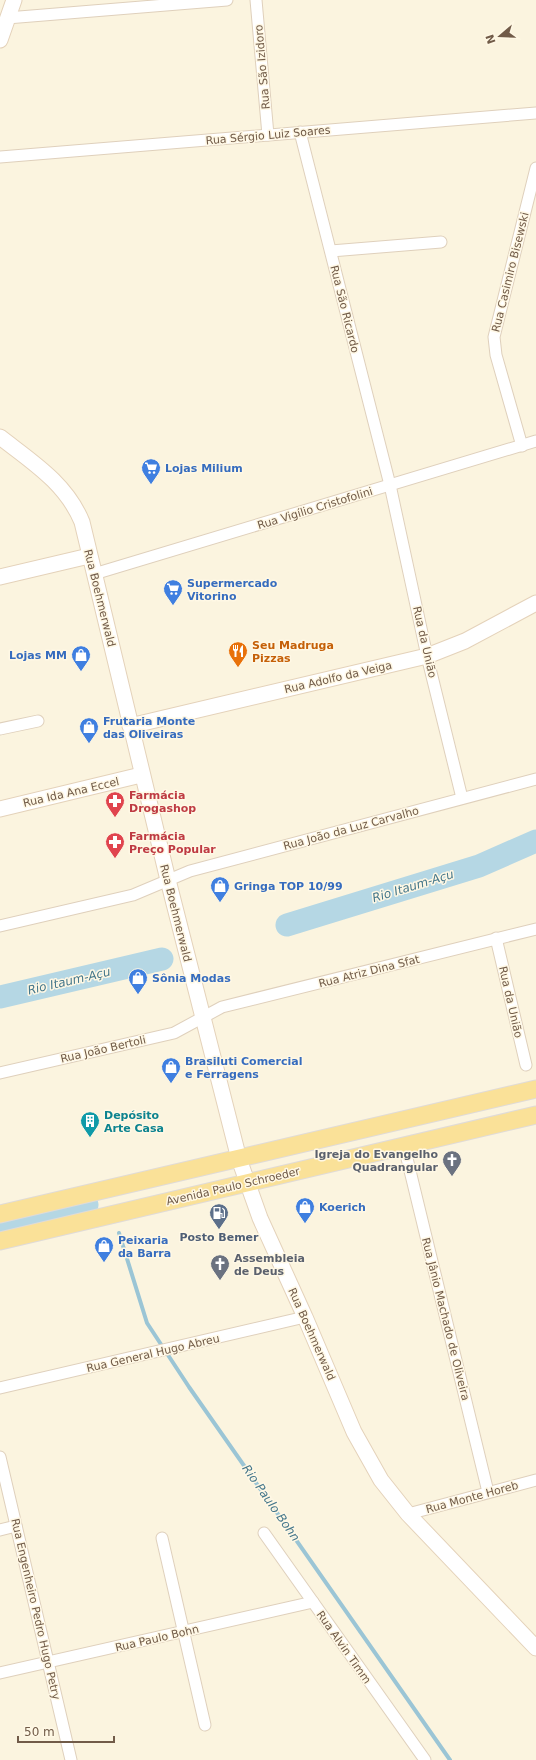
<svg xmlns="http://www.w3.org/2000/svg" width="536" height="1760" font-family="'DejaVu Sans',sans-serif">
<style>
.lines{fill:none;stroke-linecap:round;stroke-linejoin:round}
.stream{stroke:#9bc5d5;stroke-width:4}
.river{stroke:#b5d7e4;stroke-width:23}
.street-casing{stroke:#dfd0bc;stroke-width:13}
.secondary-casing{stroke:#e4d2ba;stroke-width:17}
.primary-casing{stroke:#e0dbd7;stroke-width:19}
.street{stroke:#fff;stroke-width:11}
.secondary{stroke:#fff;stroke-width:15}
.primary{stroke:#fae198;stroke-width:17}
.labels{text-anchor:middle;stroke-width:3;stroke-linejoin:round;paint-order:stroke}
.street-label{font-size:11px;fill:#715b48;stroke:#fff8e5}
.shop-label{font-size:11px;font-weight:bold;fill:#366cbe;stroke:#fff8e5;text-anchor:start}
.food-label{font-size:11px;font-weight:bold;fill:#c56008;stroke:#fff8e5;text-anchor:start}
.health-label{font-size:11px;font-weight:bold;fill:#be3a42;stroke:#fff8e5;text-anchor:start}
.culture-label{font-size:11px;font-weight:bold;fill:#0d838f;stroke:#fff8e5;text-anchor:start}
.worship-label{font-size:11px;font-weight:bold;fill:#5b616d;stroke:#fff8e5;text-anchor:end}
.service-label{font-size:11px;font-weight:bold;fill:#4e5e75;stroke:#fff8e5}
.water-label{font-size:12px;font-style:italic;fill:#45778b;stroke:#fff8e5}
</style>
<rect width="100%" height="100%" fill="#fbf4df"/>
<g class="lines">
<polyline class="stream" points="119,1233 147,1323 189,1387 450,1760"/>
<g class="river">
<polyline points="287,925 479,866 536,841"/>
<polyline points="0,997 162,959"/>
<polyline points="0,1226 87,1205"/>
</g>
<defs>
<g id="street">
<polyline points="256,0 268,135"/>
<polyline points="7,18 227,0"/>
<polyline points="300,132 390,485 427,656 462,798"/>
<polyline points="0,157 536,113"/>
<polyline points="331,251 441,242"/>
<polyline points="522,446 496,355 494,337 536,168"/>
<polyline points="94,574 536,441"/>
<polyline points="0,729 38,721"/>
<polyline points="0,926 133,895 190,871 536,779"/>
<polyline points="496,938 526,1065"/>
<polyline points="0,1073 174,1033 222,1007 536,929"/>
<polyline points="404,1146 488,1492"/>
<polyline points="0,1388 305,1317"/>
<polyline points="0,1457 71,1760"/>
<polyline points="408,1514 536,1480"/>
<polyline points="0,1530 16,1526"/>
<polyline points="264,1533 425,1760"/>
<polyline points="162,1538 205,1725"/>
<polyline points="0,1673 313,1602"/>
</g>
<g id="secondary">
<polyline points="0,40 14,0"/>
<path d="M0 437C32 462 66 483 82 522L168 880 239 1159 260 1218 305 1317 354 1432 381 1480 408 1514 536 1648"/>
<polyline points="0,577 89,556"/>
<polyline points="130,726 427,656 465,641 536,603"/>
<polyline points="0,809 141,775"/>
</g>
<g id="primary">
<polyline points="0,1214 536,1089"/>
<polyline points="0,1241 536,1115"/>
</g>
</defs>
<use href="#street" class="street-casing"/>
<use href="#secondary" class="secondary-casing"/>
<use href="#primary" class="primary-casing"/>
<use href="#street" class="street"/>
<use href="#secondary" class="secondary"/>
<use href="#primary" class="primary"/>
</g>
<defs>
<symbol id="supermarket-pin" viewBox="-11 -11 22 30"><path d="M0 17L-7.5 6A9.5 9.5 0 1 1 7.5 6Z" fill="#3f7fe0" stroke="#fff8e5"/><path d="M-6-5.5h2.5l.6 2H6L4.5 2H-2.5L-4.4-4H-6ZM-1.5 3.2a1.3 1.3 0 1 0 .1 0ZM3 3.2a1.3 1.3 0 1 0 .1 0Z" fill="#fff"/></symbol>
<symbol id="restaurant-pin" viewBox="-11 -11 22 30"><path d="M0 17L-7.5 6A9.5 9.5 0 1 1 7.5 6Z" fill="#e8710a" stroke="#fff8e5"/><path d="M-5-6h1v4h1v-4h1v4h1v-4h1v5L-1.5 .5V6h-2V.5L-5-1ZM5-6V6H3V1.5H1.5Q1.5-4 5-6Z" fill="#fff"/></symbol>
<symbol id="shop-pin" viewBox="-11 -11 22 30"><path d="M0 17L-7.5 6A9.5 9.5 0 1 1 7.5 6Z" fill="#3f7fe0" stroke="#fff8e5"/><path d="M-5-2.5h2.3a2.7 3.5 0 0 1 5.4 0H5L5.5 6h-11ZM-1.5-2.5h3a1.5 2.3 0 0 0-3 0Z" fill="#fff"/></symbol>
<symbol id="pharmacy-pin" viewBox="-11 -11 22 30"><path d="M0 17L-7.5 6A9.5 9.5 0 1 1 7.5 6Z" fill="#e0444e" stroke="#fff8e5"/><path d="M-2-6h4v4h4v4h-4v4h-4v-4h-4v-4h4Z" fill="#fff"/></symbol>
<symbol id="building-pin" viewBox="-11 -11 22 30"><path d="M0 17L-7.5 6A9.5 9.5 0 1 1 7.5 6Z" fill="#0f9aa8" stroke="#fff8e5"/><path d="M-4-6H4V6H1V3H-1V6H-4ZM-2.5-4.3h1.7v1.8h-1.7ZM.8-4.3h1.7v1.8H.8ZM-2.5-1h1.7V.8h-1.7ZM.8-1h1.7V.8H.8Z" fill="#fff"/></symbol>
<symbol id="church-pin" viewBox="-11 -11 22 30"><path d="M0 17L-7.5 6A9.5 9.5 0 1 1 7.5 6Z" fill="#6b7280" stroke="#fff8e5"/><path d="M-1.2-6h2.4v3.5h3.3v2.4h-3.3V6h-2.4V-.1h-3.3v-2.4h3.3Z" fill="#fff"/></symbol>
<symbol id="fuel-pin" viewBox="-11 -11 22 30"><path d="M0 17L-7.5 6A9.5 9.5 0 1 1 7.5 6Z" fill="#5c6f8a" stroke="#fff8e5"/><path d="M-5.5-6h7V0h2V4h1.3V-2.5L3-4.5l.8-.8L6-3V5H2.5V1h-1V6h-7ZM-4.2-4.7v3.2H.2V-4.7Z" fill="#fff"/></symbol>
</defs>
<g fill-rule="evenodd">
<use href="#supermarket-pin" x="140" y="457" width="22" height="30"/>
<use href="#supermarket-pin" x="162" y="578" width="22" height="30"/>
<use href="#restaurant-pin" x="227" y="640" width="22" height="30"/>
<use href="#shop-pin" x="70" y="644" width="22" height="30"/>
<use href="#shop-pin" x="78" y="716" width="22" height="30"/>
<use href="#pharmacy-pin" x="104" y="790" width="22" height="30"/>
<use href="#pharmacy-pin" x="104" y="831" width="22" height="30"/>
<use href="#shop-pin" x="209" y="875" width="22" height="30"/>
<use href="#shop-pin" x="127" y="967" width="22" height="30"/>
<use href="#shop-pin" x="160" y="1056" width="22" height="30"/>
<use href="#building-pin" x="79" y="1110" width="22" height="30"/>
<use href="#church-pin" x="441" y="1149" width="22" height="30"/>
<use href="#shop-pin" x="294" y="1196" width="22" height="30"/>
<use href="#fuel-pin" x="208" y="1202" width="22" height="30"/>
<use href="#shop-pin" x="93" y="1235" width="22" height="30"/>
<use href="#church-pin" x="209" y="1253" width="22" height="30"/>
</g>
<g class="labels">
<g class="street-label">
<text transform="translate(262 67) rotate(-95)" y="4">Rua São Izidoro</text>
<text transform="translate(268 135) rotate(-5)" y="4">Rua Sérgio Luiz Soares</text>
<text transform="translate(510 272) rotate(-76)" y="4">Rua Casimiro Bisewski</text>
<text transform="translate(345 309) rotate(76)" y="4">Rua São Ricardo</text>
<text transform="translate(315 508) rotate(-17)" y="4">Rua Vigílio Cristofolini</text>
<text transform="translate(100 598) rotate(76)" y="4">Rua Boehmerwald</text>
<text transform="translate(425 642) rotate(77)" y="4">Rua da União</text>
<text transform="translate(338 677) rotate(-13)" y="4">Rua Adolfo da Veiga</text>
<text transform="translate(71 792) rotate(-13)" y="4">Rua Ida Ana Eccel</text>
<text transform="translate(351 828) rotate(-15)" y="4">Rua João da Luz Carvalho</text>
<text transform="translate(176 913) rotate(76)" y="4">Rua Boehmerwald</text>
<text transform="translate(369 971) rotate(-14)" y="4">Rua Atriz Dina Sfat</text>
<text transform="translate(511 1002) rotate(77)" y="4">Rua da União</text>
<text transform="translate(103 1049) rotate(-13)" y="4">Rua João Bertoli</text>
<text transform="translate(233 1186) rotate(-13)" y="4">Avenida Paulo Schroeder</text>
<text transform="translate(446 1319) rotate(76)" y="4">Rua Jânio Machado de Oliveira</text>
<text transform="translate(312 1334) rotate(66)" y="4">Rua Boehmerwald</text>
<text transform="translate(153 1353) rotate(-13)" y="4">Rua General Hugo Abreu</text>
<text transform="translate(472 1497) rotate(-15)" y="4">Rua Monte Horeb</text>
<text transform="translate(36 1609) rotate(77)" y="4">Rua Engenheiro Pedro Hugo Petry</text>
<text transform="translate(157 1638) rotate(-13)" y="4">Rua Paulo Bohn</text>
<text transform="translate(344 1647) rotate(55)" y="4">Rua Alvin Timm</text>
</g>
<g class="shop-label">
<text x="165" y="472">Lojas Milium</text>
<text x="187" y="587">Supermercado<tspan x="187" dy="13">Vitorino</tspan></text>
<text x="67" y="659" text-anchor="end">Lojas MM</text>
<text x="103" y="725">Frutaria Monte<tspan x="103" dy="13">das Oliveiras</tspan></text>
<text x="234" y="890">Gringa TOP 10/99</text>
<text x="152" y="982">Sônia Modas</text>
<text x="185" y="1065">Brasiluti Comercial<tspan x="185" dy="13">e Ferragens</tspan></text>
<text x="319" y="1211">Koerich</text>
<text x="118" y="1244">Peixaria<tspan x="118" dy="13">da Barra</tspan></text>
</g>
<g class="food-label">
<text x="252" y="649">Seu Madruga<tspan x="252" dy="13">Pizzas</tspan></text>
</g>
<g class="health-label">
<text x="129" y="799">Farmácia<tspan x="129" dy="13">Drogashop</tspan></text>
<text x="129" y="840">Farmácia<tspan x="129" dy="13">Preço Popular</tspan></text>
</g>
<g class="culture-label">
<text x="104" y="1119">Depósito<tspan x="104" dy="13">Arte Casa</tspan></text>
</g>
<g class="worship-label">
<text x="438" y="1158">Igreja do Evangelho<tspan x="438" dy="13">Quadrangular</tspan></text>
<text x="234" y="1262" text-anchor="start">Assembleia<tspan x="234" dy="13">de Deus</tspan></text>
</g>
<g class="service-label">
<text x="219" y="1241">Posto Bemer</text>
</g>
<g class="water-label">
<text transform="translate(413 886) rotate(-17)" y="4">Rio Itaum-Açu</text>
<text transform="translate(69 981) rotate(-13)" y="4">Rio Itaum-Açu</text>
<text transform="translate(271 1503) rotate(55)" y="4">Rio Paulo Bohn</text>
</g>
</g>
<g transform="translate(500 36) rotate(251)" stroke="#fff8e5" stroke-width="3" paint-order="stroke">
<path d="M0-3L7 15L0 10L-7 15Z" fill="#715b48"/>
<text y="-6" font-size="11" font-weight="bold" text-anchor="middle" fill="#715b48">N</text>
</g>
<path d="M18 1736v6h96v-6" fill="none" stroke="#715b48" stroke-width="2"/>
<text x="24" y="1736" font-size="12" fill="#715b48" stroke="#fff8e5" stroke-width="3" paint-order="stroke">50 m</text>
</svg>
